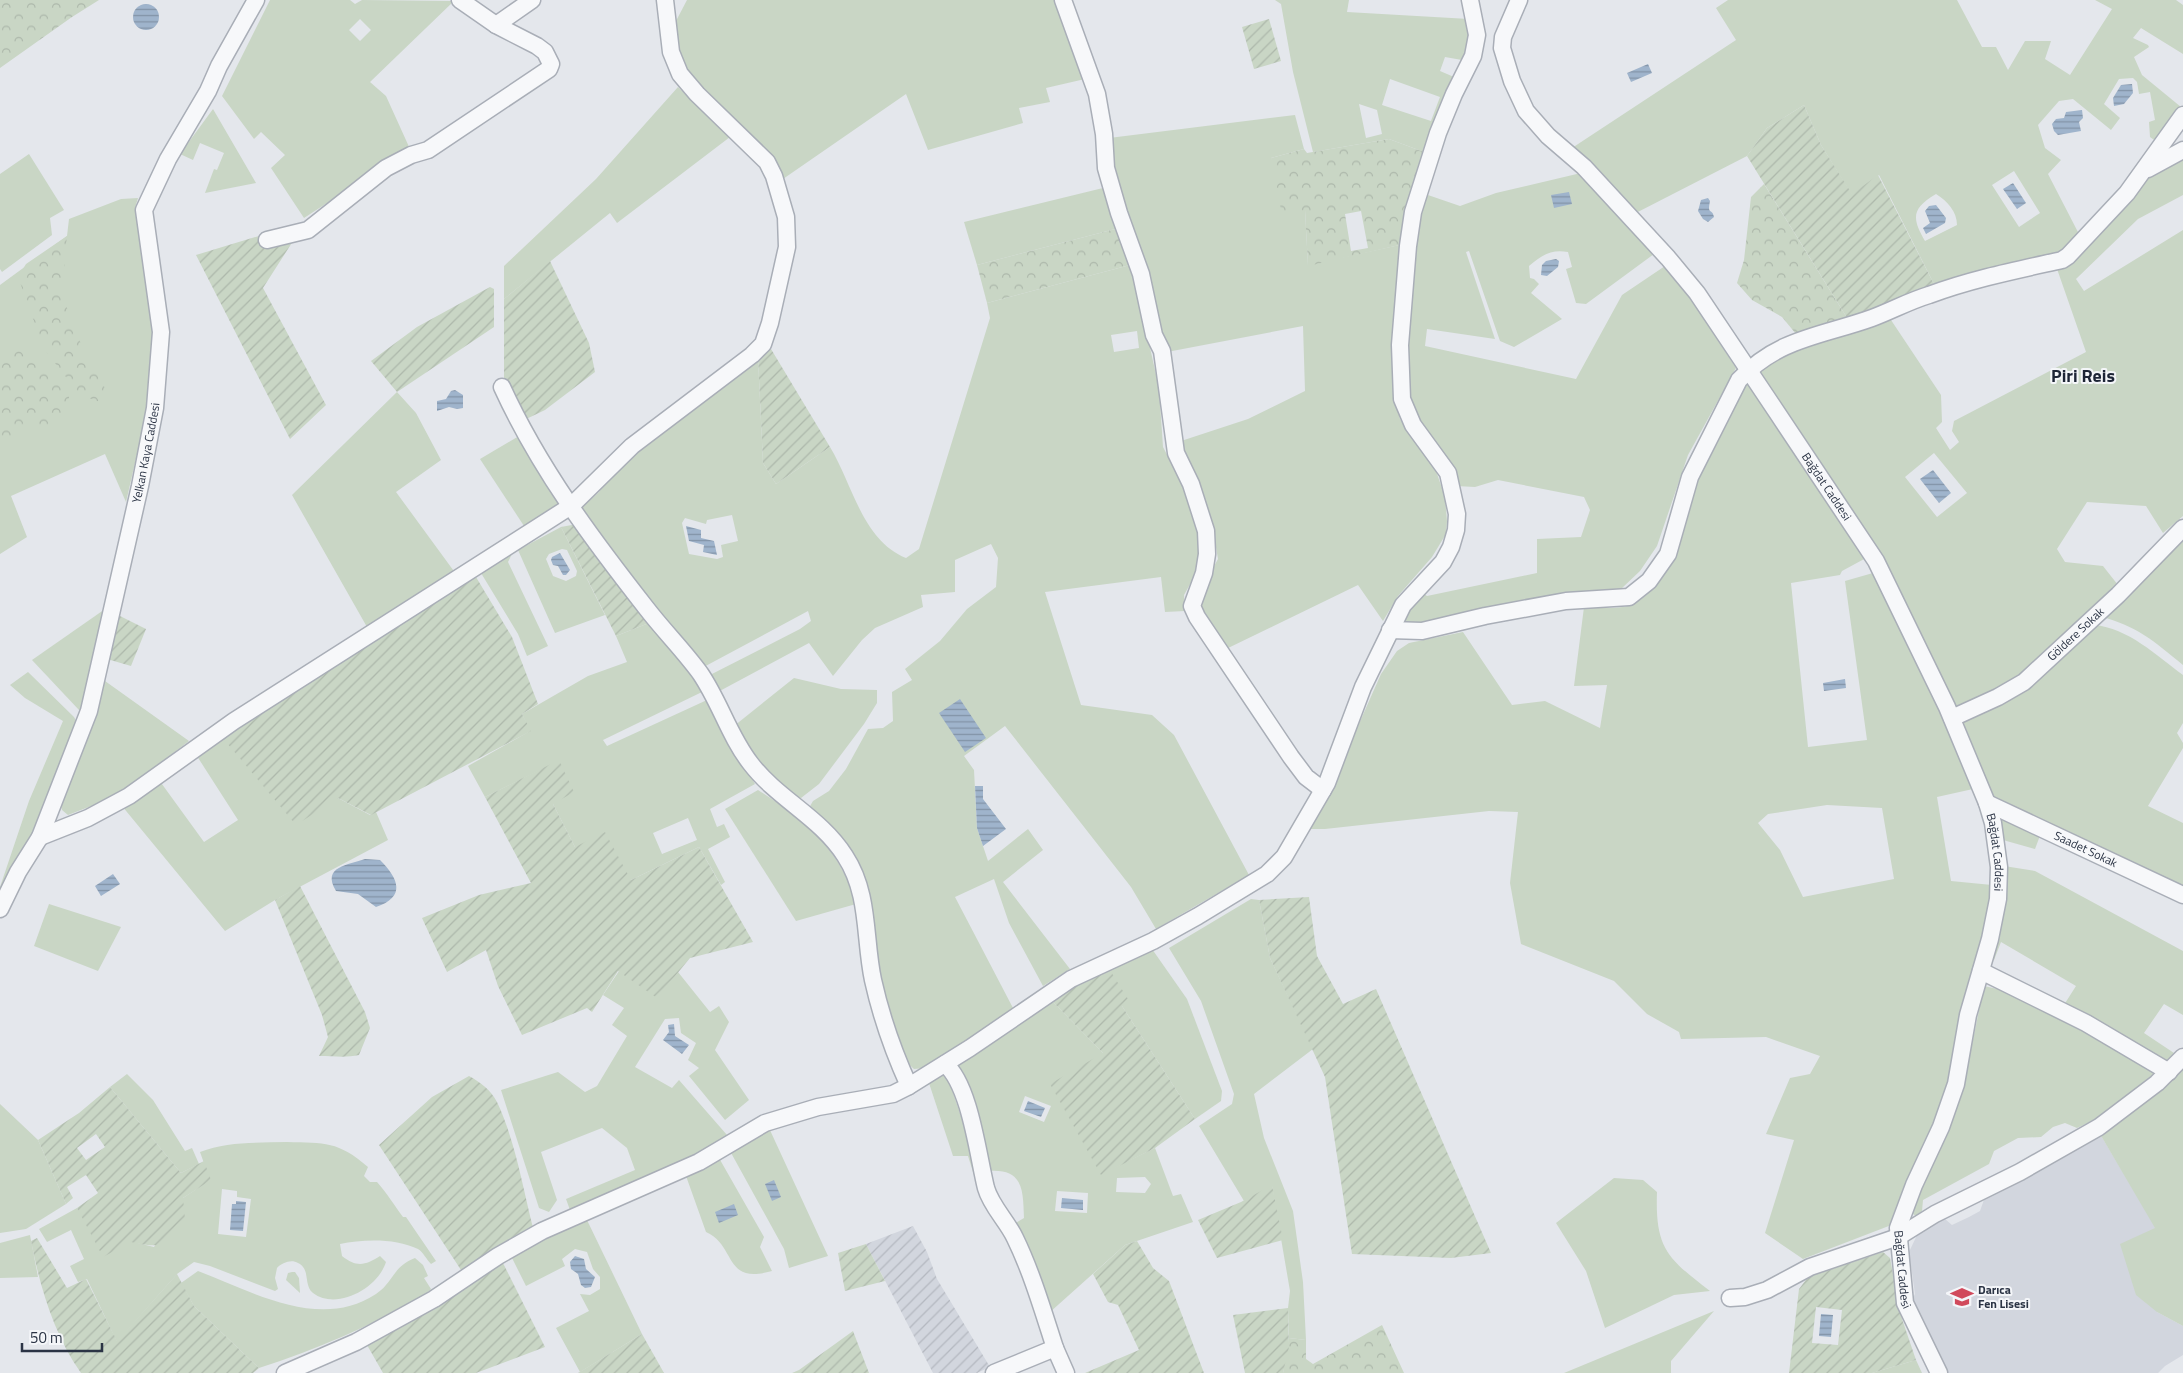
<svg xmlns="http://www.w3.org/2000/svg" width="2183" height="1373" font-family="'Titillium Web',sans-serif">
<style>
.built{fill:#d2d6de}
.industrial{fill:url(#industrial-furrows)}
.grass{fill:#c9d6c5;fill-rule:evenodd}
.forest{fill:url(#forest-crowns);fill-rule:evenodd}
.garden{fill:url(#garden-furrows);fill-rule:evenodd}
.water{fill:url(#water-rules)}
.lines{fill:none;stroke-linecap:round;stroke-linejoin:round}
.minor-casing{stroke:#a9aeb7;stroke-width:19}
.minor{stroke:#f7f8fa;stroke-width:16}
.labels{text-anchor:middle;stroke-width:4;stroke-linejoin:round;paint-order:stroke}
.street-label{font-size:12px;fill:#2b3445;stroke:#f4f6f9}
.poi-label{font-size:12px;font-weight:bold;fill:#2b3445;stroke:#f4f6f9;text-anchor:start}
.district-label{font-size:18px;font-weight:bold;fill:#1d2536;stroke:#f4f6f9}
</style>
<defs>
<pattern id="industrial-furrows" width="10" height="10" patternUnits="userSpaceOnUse" patternTransform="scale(1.25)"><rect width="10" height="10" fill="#d2d6de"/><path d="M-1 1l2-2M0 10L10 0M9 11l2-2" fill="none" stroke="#b4b8c0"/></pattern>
<pattern id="forest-crowns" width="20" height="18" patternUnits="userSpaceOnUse" patternTransform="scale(1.25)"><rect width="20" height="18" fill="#c9d6c5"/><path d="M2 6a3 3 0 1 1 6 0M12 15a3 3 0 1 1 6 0" fill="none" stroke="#adb8ab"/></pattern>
<pattern id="garden-furrows" width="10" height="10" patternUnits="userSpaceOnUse" patternTransform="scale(1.25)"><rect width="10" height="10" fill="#c9d6c5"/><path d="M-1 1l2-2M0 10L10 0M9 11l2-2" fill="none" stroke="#adb8ab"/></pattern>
<pattern id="water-rules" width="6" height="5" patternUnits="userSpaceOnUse" patternTransform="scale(1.25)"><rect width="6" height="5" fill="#9fb4cc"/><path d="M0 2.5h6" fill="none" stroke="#8293a7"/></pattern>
</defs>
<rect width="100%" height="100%" fill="#e4e7ec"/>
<polygon class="built" points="2100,1134 2156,1228 2157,1312 2183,1326 2183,1355 2165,1366 2158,1373 1948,1373 1912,1300 1915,1294 1909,1252 1919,1231 1945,1219 1952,1225 1969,1217 1980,1211 1985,1197"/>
<polygon class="industrial" points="913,1226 927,1252 937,1279 990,1367 977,1373 933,1373 866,1244"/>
<g class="grass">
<path d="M270 0H350L355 4 362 0 454 1 370 82 386 96 410 149 304 218 271 168 285 155 261 132 254 139 222 96ZM360 19 371 30 360 41 349 30Z"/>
<polygon points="687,0 1057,0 1085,79 1046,88 1050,102 1019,108 1023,123 928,150 906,94 783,179 684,72 678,54 676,21"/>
<path d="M1275 0H1349L1347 12 1469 19 1470 42 1462 60 1445 57 1440 71 1454 77 1424 152 1389 139 1313 152 1293 72 1281 4ZM1390 79 1440 97 1431 121 1382 105ZM1359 104 1377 110 1382 134 1366 138Z"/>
<path d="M1728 0H1957L1982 47H1996L2008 70 2025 41H2051L2045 59 2070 75 2112 9 2095 0H2176L2183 5V54L2141 28 2133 38 2148 45 2149 47 2134 57 2142 75 2181 107 2157 142 2150 137 2149 122 2155 120 2150 92 2139 94 2137 82 2133 78 2119 79 2104 104 2120 118 2111 130 2073 99 2059 101 2038 125 2045 148 2061 160 2048 174 2080 236 2064 253 1935 286 1879 175 1852 195 1821 145 1804 105 1767 128 1747 156 1632 215 1572 148 1736 40 1716 8ZM2014 171 2040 213 2019 227 1992 185ZM1936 194C1947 201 1957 211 1957 225L1925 241C1912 218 1911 209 1936 194Z"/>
<polygon points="678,87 730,137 617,223 610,213 504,299 504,266 596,179"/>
<polygon points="213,109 256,183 205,193 214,169 217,170 224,153 200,143 193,160 180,154"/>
<polygon points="1295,115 1304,149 1271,158 1305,210 1308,265 1404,244 1395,401 1400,419 1412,438 1433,462 1445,497 1447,521 1446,534 1432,557 1398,596 1383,621 1358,585 1224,650 1199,610 1197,596 1218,559 1213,530 1178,442 1248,419 1305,391 1303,326 1167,352 1125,215 1110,158 1109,138"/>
<polygon points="29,154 64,210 50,218 52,235 2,272 0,269 0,174"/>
<path d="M2183 155V195L2138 219 2076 279 2084 291 2183 230V516L2163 533 2146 506 2087 502 2057 549 2065 562 2103 566 2118 585 2022 677 1957 710 1759 371 1801 344 1891 320 1941 395 1942 422 1936 428 1950 450 1959 442 1952 431 1954 421 2086 352 2056 266 2147 175ZM1934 453 1967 493 1937 517 1905 477Z"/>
<path d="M1581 173 1654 254 1586 304 1576 303 1566 269 1572 267 1568 252C1551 249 1542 255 1529 266L1530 278 1534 279 1539 284 1531 293 1562 319 1514 347 1500 341 1469 251 1466 252 1495 339 1427 329 1425 346 1576 379 1622 295 1665 266 1689 296 1736 368 1688 455 1657 546 1640 571 1621 589 1420 626 1398 624 1420 591 1427 596 1537 573V539L1581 537 1590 510 1584 497 1498 480 1475 487 1456 486 1415 420 1406 400 1409 286 1421 216 1418 213 1425 194 1460 206 1496 193Z"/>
<polygon points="1103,188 1119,228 977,265 964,222"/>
<polygon points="138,198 135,208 155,340 148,406 126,502 105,454 11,496 27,537 0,554 0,285 67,236 69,219 121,199"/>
<path d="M1130 265 1140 303 1159 388 1163 447 1186 491 1201 544 1203 561 1184 595 1185 611 1165 612 1161 577 1045 592 1081 705 1152 715 1174 735 1249 875 1156 929 1131 887 1005 726 964 756 974 770 977 828 988 861 1028 829 1043 850 1003 882 1070 969 1043 986 1009 923 994 879 955 897 1013 1008 943 1058 925 1068 914 1069 904 1060 879 981 867 902 809 808 813 801 829 791 846 769 868 729 883 728 893 721 892 692 912 680 905 669 940 641 967 609 996 587 998 558 991 544 955 560V592L921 595 923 607 875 628 862 640 833 676 809 643 716 693 708 676 800 629 811 621 808 611 700 669 580 509 599 492 615 468 758 358 763 463 776 484 830 447C853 485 862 540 906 558L919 549 990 318 987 303ZM1137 331 1139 348 1114 352 1111 335ZM732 515 738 541 721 545 723 557 717 559 689 554 682 523 685 518 706 524 707 520Z"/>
<path d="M1747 383 1818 484 1866 558 1842 571 1840 575 1791 583 1808 747 1867 740 1845 581 1873 573 1945 721 1973 789 1937 797 1951 881 1992 885 1986 926 1948 1096 1929 1133 1894 1224 1803 1259 1765 1233 1794 1140 1766 1134 1790 1078 1810 1074 1820 1056 1766 1037 1681 1039 1679 1032 1647 1014 1614 981 1521 944 1510 883 1518 812 1489 811 1325 829H1308L1331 787 1381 674 1397 651 1409 643 1463 632 1512 705 1545 701 1600 728 1607 685 1574 686 1584 607C1597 607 1618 610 1630 605 1678 586 1687 504 1705 461 1716 437 1728 413 1740 389ZM1827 805 1882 808 1894 879 1803 897 1780 850 1758 823 1768 814Z"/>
<polygon points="397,392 416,413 441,460 396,492 456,574 367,627 292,495"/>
<polygon points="519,436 562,501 557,509 526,529 480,459"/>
<path d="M561 527 605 615 555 633 518 550ZM562 549 567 550 577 571 576 576 566 581 553 576 546 559 549 554Z"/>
<path d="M2183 533V665C2154 641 2137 626 2099 616Z"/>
<polygon points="512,554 508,562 548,646 527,656 518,634 481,573"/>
<polygon points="108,607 85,709 79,710 32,660"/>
<path d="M649 623 697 681 702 692 603 740 607 746 707 700 755 784 710 809 717 827 724 824 730 837 708 849 725 882 721 885 699 847 631 880 575 847 553 804 559 761 485 797 468 766 530 731 522 714 588 676 627 662 616 636ZM688 818 697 840 662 854 653 833Z"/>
<path d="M2094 625C2128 628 2156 655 2183 675V723L2177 733 2183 743V748L2148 806 2183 823V889L1994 800 1962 719 2021 693Z"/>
<polygon points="28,672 74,717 79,726 36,838 0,899 0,887 29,801 63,721 25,698 10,685"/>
<path d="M794 678 841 689 877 690V703L864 724 819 784 801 798C768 789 750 753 734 726Z"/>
<polygon points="105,681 189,741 117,796 68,815 62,810 60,802 92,727"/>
<polygon points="221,736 370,815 376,812 388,840 275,900 225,931 122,806 159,780 204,842 238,820 195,753"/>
<path d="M758 790C805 820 840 848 856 904L796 921 725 809Z"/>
<polygon points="2000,818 2041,833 2035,849 2003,840"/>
<polygon points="2004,866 2035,871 2183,951 2183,1015 2164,1004 2144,1033 2174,1053 2163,1064 2062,1008 2076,986 2001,942 1994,960 1991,958"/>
<polygon points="1251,899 1259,900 1270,958 1313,1049 1254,1094 1264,1138 1293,1211 1303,1282 1306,1340 1289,1338 1288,1308 1290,1291 1272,1186 1244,1201 1199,1126 1232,1104 1234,1094 1201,1001 1169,948"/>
<polygon points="49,904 121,927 98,971 34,946"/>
<polygon points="1152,949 1187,999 1222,1091 1221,1101 1195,1119 1122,1006 1108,967"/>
<polygon points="619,971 657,997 678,972 710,1012 719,1006 729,1022 715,1050 749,1100 725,1120 689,1076 699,1068 688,1060 696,1043 681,1033 679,1018 665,1019 635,1067 672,1088 679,1080 727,1135 703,1153 570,1210 566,1199 635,1170 627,1148 602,1128 541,1152 557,1200 549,1212 539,1208 501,1090 558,1072 585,1092 597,1086 627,1036 612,1025 624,1008 603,995"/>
<path d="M1984 986 2002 990 2072 1022 2158 1069C2137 1092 2106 1115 2077 1128L2065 1123 2053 1127 2041 1137 2018 1138 1994 1151 1989 1164 1923 1200 1922 1211 1916 1216 1913 1214 1916 1194 1965 1079Z"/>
<path d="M1049 998 1103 1053 1101 1174 1155 1148 1173 1196 1181 1194 1193 1222 1125 1245 1049 1313 1012 1225 1024 1218C1023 1191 1024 1168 988 1171L954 1063ZM1025 1096 1051 1106 1044 1122 1019 1112ZM1145 1177 1151 1184 1145 1193 1116 1192 1117 1178ZM1057 1191 1088 1193 1087 1213 1055 1211Z"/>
<polygon points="2183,1063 2183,1326 2157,1312 2136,1295 2120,1244 2155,1228 2100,1134"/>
<polygon points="943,1071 947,1075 974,1155 979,1191 968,1156 953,1156 928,1080"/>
<polygon points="127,1074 153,1100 185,1151 192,1148 199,1164 181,1173 110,1087"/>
<polygon points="0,1104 38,1140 66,1204 26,1229 0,1233"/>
<polygon points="769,1128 828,1256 789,1268 784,1249 730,1151"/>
<path d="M287 1142C325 1143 338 1141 368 1167L364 1176 370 1182H377C387 1193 394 1205 403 1217H406L436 1261 431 1264C427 1260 423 1252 418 1249 396 1238 363 1239 340 1244L342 1256C357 1268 366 1265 380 1256L386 1262C378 1288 337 1311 313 1293 303 1285 311 1269 298 1263 291 1259 282 1263 277 1268L275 1278 278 1289 275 1291 210 1266 194 1262 177 1274 117 1342 87 1279 78 1282 70 1266 84 1259 71 1230 47 1242 39 1229 77 1208C92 1231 128 1241 154 1247L183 1198 210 1180 200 1152C227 1141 258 1143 287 1142ZM222 1189 237 1191V1197L251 1199 246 1237 218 1234Z"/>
<path d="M719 1158 764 1237 760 1247 772 1271C723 1285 737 1246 706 1232L686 1176Z"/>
<path d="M1614 1178 1643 1180 1657 1192C1655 1248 1667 1258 1710 1291L1674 1295 1605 1328 1586 1271 1556 1223Z"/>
<polygon points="586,1218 642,1334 580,1372 556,1328 589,1311 580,1294 590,1295 600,1289 600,1277 593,1269 587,1252 575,1249 562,1259 565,1266 526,1286 511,1256"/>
<polygon points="30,1235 38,1277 0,1278 0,1243"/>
<path d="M415 1258 423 1265 428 1276 424 1278 431 1289 424 1296C370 1326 318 1349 259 1368L194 1306 181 1283 198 1271C253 1292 320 1331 376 1294 394 1282 392 1267 415 1258Z"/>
<polygon points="292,1272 295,1272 299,1278 300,1293 286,1280 288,1273"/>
<polygon points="1714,1311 1671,1361 1671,1373 1564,1373"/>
<polygon points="1916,1360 1922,1373 1872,1373"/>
</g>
<g class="forest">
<polygon points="0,0 99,0 72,17 0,68"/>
<path d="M1389 139 1424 152 1405 208 1404 244 1308 266 1305 210 1282 215 1271 158 1304 149 1307 153ZM1361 211 1368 248 1351 251 1345 214Z"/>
<polygon points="1764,184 1849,321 1796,334 1782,317 1752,300 1737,283 1744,260 1751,197"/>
<polygon points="1119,228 1130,265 987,303 977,265"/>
<polygon points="67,236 62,295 91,370 98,366 107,396 100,402 80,395 44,349 18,277 26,264"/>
<polygon points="0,350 27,350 49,372 58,376 69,395 69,410 65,420 19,433 0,441"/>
<polygon points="1382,1325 1404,1373 1283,1373 1289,1338 1306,1340 1306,1359 1313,1364"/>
</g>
<g class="garden">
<polygon points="1269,19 1281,61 1254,69 1242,27"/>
<polygon points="1804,105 1821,145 1852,194 1878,175 1935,286 1849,321 1747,156 1767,128"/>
<polygon points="302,227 263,288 326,405 290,439 196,255 282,229"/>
<polygon points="550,261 589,343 595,372 545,410 522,421 504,384 504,299"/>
<polygon points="490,287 494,289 494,327 397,392 371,361 417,327"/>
<polygon points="771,349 830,447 776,484 763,463 758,358"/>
<polygon points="577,524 649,623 616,636 561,527"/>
<polygon points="476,577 512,637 538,704 522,714 531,731 371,815 338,798 296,825 221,736"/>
<polygon points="116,614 146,629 131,666 107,659"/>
<polygon points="559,760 574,792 553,804 575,847 605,832 631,880 699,847 753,942 690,958 657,998 618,971 592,1012 587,1008 522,1035 498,986 486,950 447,972 422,918 479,895 531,883 485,797"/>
<path d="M300 886 365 1012 370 1028 359 1055C346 1058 333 1056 319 1056L328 1037 322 1015 275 900Z"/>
<polygon points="1309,897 1317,956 1343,1004 1376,989 1491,1253 1451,1258 1352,1254 1325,1077 1270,958 1259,900"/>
<polygon points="1108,967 1128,999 1122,1006 1195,1119 1155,1148 1101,1175 1050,1084 1103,1053 1049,998"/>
<path d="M469 1076C480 1082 491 1090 497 1102 515 1140 523 1188 533 1228L461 1270 379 1145 432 1097Z"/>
<path d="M110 1087 181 1173 204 1161 211 1180 183 1198 185 1219C163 1244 165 1250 131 1242L103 1257 77 1208 98 1193 86 1175 67 1187 73 1198 66 1204 38 1140 79 1113ZM96 1134 105 1147 86 1160 77 1148Z"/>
<polygon points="1272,1185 1283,1240 1217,1258 1198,1220 1241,1202"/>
<path d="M37 1238 67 1288 86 1279 117 1341 177 1274 194 1306 259 1368 253 1373H81C54 1335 40 1287 31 1241Z"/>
<polygon points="1137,1241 1153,1268 1169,1281 1204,1373 1085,1373 1139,1350 1118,1305 1108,1302 1093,1274 1125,1245"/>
<polygon points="866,1244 885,1281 845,1291 838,1253"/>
<path d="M1883 1252 1890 1258 1902 1319 1916 1360 1872 1373H1789L1799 1289 1808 1277ZM1816 1307 1842 1310 1838 1345 1812 1343Z"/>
<polygon points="502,1261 545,1347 476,1373 383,1373 367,1345 418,1317"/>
<polygon points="1288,1308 1289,1347 1283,1373 1245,1373 1233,1315"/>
<polygon points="853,1331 869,1373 792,1373 799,1370"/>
<polygon points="642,1334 664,1373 578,1373"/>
</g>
<g class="water">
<circle cx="146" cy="17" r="13"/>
<polygon points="1648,64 1652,73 1631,82 1627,73"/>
<polygon points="2132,84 2133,93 2124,104 2114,106 2113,98 2121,85"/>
<polygon points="2082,110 2083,118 2079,122 2081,131 2058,135 2054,131 2052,124 2056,119 2064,118 2066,112"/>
<polygon points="2013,183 2026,203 2017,209 2003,189"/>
<polygon points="1569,192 1572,204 1554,208 1551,195"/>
<path d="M1708 198 1710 201C1707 216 1712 207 1714 217L1708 222 1703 219 1698 211 1701 200Z"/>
<polygon points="1936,205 1946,218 1945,223 1926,234 1923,228 1930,223 1925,211 1929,206"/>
<polygon points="1556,259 1559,261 1558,267 1547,276 1541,275 1542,265 1546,261"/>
<polygon points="455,390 463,395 463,408 457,409 449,407 437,411 437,401 446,399 451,391"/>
<polygon points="1933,470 1951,493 1939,503 1920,479"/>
<polygon points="686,526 701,530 701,538 714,541 717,555 703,552 704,545 689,541"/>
<polygon points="560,553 570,570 566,575 563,575 558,566 553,565 551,560 552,557"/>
<polygon points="1845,679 1846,688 1824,691 1823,683"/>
<polygon points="960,699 986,738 965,752 939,713"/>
<polygon points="975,786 983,786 983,799 1006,829 983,846 977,828"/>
<path d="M365 859 380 860C399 879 406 897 376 907L358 894 336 891C321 866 349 865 365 859Z"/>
<polygon points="113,874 120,884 101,896 95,886"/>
<polygon points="674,1024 675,1036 689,1045 682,1054 663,1040 669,1032 668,1025"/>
<polygon points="1028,1101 1045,1108 1041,1117 1024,1111"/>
<polygon points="774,1180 781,1197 772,1201 765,1184"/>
<polygon points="1062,1198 1083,1200 1083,1210 1061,1208"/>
<polygon points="236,1201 246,1202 243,1231 230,1230 232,1204 236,1204"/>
<polygon points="734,1204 738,1215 719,1223 715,1212"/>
<polygon points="575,1256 584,1259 586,1269 595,1277 591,1287 585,1288 581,1285 578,1274 571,1269 570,1262"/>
<polygon points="1821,1314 1833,1315 1831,1337 1819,1336"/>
</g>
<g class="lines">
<defs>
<g id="minor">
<polyline points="1063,0 1097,94 1104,134 1106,168 1119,213 1141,274 1154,335 1162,351 1176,453 1191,484 1206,531 1207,554 1204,573 1192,606 1197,617 1291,757 1306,777 1323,790"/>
<path id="s1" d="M1519 0 1503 37 1502 48 1512 81 1526 111 1548 136 1584 167 1668 258 1697 293 1778 414 1876 561 1947 707 1987 803 1993 823 1999 867 1998 899 1990 939 1968 1015 1956 1084 1941 1127 1914 1185 1898 1228 1905 1303 1939 1373"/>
<polyline points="496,25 532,0"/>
<polyline points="2148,169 2183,150"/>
<polyline points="267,240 308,230 386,168 411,155 428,150 549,69 551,64 545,52 537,46 496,25 460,0"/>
<path d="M502 387C539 468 592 539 647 609 664 631 684 651 700 673 720 702 729 736 751 764 778 799 821 818 845 856 870 894 864 938 873 980 881 1016 894 1053 909 1086"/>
<path d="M1390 630 1422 631 1485 616 1566 601 1629 597 1649 581 1668 554 1690 477 1739 380C1778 338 1822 336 1872 318 1891 311 1909 301 1929 295 1972 279 2017 270 2062 260L2068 256 2127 193 2183 115"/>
<path id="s2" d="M1952 718 1998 697 2024 682 2118 595 2183 528"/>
<path id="s3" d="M1987 803 2183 895"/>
<polyline points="40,837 88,818 129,796 234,721 571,506 632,446 752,355 763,344 770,323 787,247 786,217 774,176 767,162 697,94 680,74 671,52 665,0"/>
<path id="s4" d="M0 909 18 872 40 837 89 711 140 486 155 408 161 332 144 210 168 159 208 91 219 66 256 0"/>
<polyline points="1981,971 2086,1023 2169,1072"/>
<path d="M945 1064C970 1085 978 1156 986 1188 991 1206 1007 1221 1015 1238 1032 1273 1043 1311 1055 1348"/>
<polyline points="1730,1298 1745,1297 1767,1290 1810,1267 1898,1237 1935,1214 2020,1172 2099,1127 2157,1083 2183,1057"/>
<polyline points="285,1373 356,1342 434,1299 498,1256 542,1231 699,1162 765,1123 818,1107 893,1094 909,1086 970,1048 1071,979 1153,941 1198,916 1267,874 1284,857 1327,783 1363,687 1403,605 1443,562 1451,547 1456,530 1457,514 1448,473 1413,425 1402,399 1400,345 1408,246 1413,212 1438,133 1454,94 1473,56 1477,35 1470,0"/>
<polyline points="994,1373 1055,1348 1066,1373"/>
</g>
</defs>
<use href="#minor" class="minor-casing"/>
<use href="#minor" class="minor"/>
</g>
<defs>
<symbol id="school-bare" viewBox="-9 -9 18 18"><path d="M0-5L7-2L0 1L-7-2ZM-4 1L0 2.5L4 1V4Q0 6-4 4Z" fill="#d1495b" stroke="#f4f6f9" stroke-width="2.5" paint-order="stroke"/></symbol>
</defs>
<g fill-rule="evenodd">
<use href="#school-bare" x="1946" y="1281" width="32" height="32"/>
</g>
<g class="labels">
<g class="street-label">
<text dy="4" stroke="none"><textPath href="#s4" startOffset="482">Yelkan Kaya Caddesi</textPath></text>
<text dy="4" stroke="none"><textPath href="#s1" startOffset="602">Bağdat Caddesi</textPath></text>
<text dy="4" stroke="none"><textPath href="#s2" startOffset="151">Göldere Sokak</textPath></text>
<text dy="4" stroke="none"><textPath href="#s3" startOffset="109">Saadet Sokak</textPath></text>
<text dy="4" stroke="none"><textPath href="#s1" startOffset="1008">Bağdat Caddesi</textPath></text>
<text dy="4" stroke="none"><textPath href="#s1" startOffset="1442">Bağdat Caddesi</textPath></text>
</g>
<g class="poi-label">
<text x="1978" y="1294">Darıca<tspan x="1978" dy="14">Fen Lisesi</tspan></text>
</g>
<g class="district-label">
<text x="2083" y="382">Piri Reis</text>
</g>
</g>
<path d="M22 1343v8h80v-8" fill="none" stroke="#2b3445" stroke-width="2.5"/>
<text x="30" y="1343" font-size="15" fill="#2b3445" stroke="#f4f6f9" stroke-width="4" paint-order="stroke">50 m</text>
</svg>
